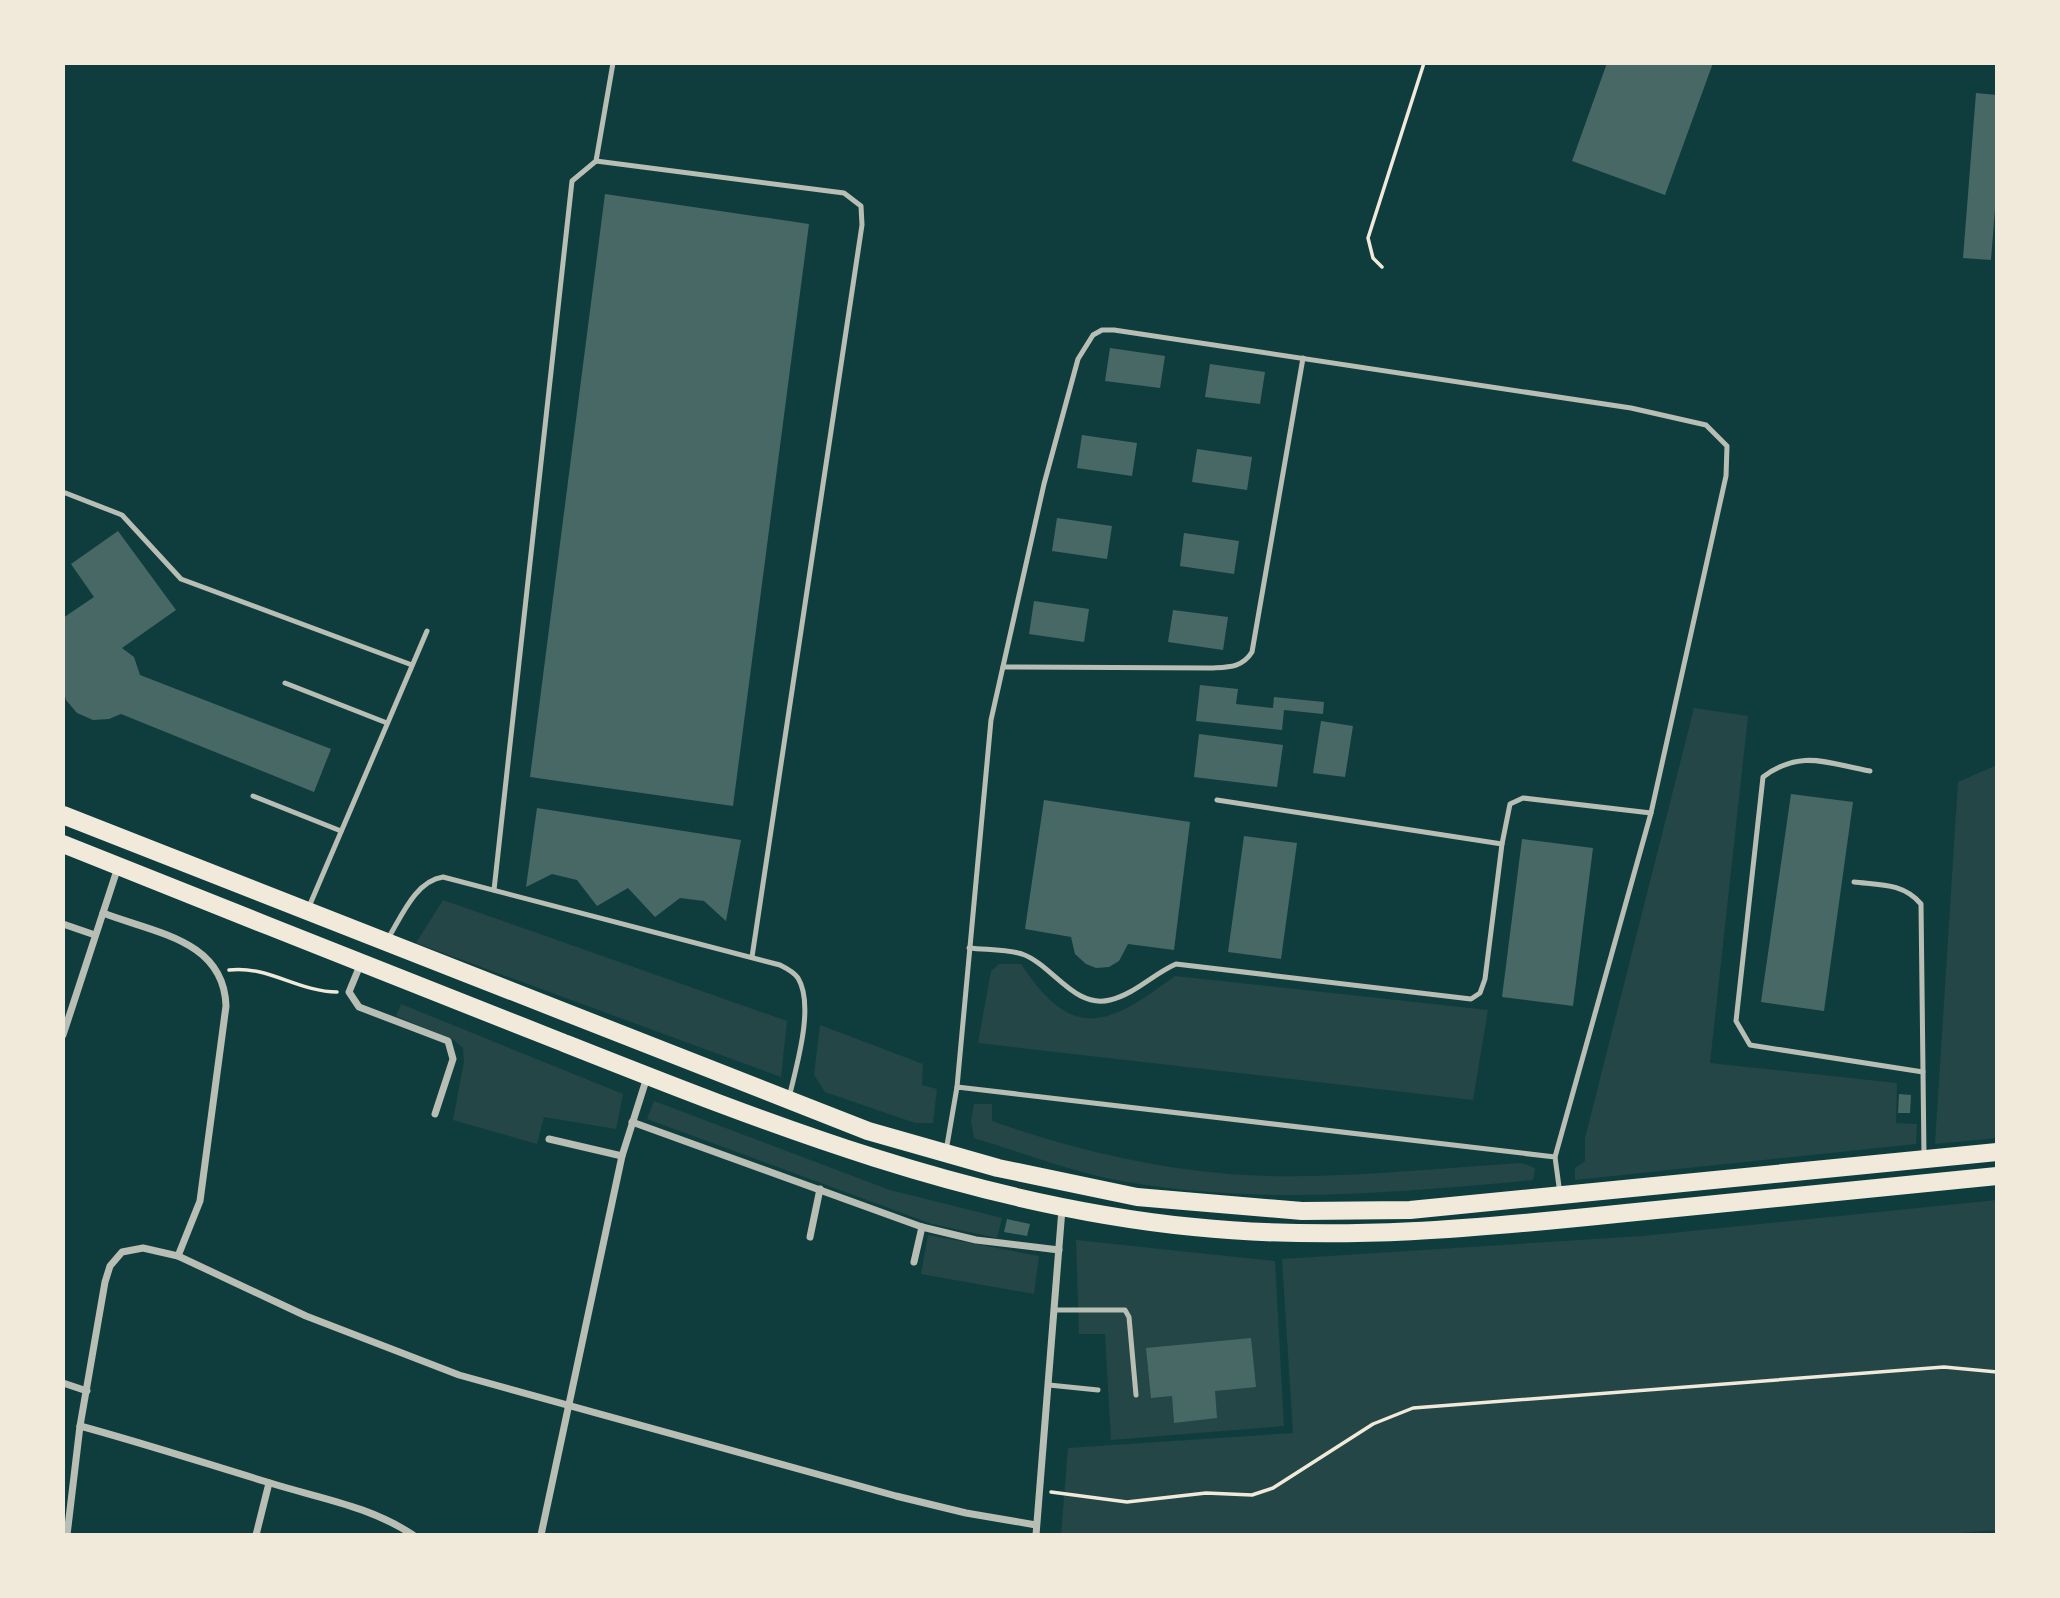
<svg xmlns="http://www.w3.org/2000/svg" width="2060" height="1598" font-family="Ubuntu,sans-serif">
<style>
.green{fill:#244646}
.building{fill:#486865}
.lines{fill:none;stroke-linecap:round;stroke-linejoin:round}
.path{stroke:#f1e9da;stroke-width:3.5}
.service{stroke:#b8beb3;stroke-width:5}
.minor{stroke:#b8beb3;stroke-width:7}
.trunk{stroke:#f1e9da;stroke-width:18}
</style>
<rect width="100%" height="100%" fill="#0f3d3e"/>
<g class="green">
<polygon points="1694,708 1748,716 1710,1063 1897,1083 1896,1123 1917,1124 1916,1144 1575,1180 1575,1168 1585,1161 1585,1138"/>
<polygon points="1997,765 1997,1138 1935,1144 1958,782"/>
<polygon points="443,900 787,1021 781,1077 416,943"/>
<path d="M999 964H1021C1073 1043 1108 1026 1175 976L1488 1010 1473 1100 978 1043 991 971Z"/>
<polygon points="401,1004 623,1094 616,1129 544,1117 537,1144 453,1120 464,1062 463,1048 454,1040 396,1016"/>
<polygon points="820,1025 923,1064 922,1085 937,1089 933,1123 915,1123 825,1092 814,1075"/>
<polygon points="654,1101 890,1190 1002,1218 997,1238 932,1224 647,1119"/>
<path d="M974 1104H992V1121C1069 1148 1148 1167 1229 1174 1326 1181 1424 1169 1521 1163L1535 1168 1533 1180C1391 1193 1243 1207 1102 1177 1059 1167 1016 1151 974 1138L971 1121Z"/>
<polygon points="1997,1200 1997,1530 1935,1535 1061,1535 1068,1448 1293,1433 1282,1259 1642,1236"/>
<polygon points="928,1235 1039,1256 1034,1294 921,1274"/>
<polygon points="1076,1240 1275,1261 1284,1426 1111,1440 1105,1334 1079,1334"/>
</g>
<g class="building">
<polygon points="1607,63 1713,63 1665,195 1572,161"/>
<polygon points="1976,93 1997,95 1997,183 1991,260 1963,258"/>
<polygon points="605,194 809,224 733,806 530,777"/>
<polygon points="1110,348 1165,356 1160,388 1105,381"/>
<polygon points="1210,364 1265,372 1260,404 1205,397"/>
<polygon points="1082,435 1137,443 1132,476 1077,468"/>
<polygon points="1197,449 1252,457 1247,490 1192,482"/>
<polygon points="1057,518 1112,526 1107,559 1052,551"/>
<polygon points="118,531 176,610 122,648 134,657 140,675 331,749 314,792 121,714 109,719 93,720 77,713 66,700 63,689 63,618 94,597 71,564"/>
<polygon points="1184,533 1239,541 1234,574 1180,566"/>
<polygon points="1034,601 1089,609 1084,642 1029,634"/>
<polygon points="1173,610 1228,617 1223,650 1168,642"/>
<polygon points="1200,685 1238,689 1236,704 1273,708 1274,697 1324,702 1323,714 1284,710 1282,730 1196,721"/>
<polygon points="1321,721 1353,726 1345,777 1313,773"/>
<polygon points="1199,734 1283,745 1277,787 1194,777"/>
<polygon points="1791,794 1853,802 1824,1011 1761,1002"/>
<polygon points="1044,800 1190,822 1174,950 1128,944 1119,961 1109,967 1096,968 1086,964 1075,954 1071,937 1025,929"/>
<polygon points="537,808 741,840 726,921 704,901 680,898 655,917 628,888 597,906 577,880 552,874 526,887"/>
<polygon points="1244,836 1297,843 1281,959 1228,952"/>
<polygon points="1522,839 1593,848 1573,1006 1502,997"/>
<polygon points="1899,1094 1911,1095 1910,1113 1898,1113"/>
<polygon points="1007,1219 1030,1224 1027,1236 1004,1232"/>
<polygon points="1251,1338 1256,1387 1215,1391 1217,1418 1174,1423 1172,1396 1151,1398 1146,1348"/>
</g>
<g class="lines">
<g class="path">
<polyline points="1382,267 1373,258 1368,238 1424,63"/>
<path d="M229 970C267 965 299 992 337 992"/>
<polyline points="1051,1492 1127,1502 1206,1493 1252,1495 1273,1488 1373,1424 1413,1408 1944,1367 1997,1372"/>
</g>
<g class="service">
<polyline points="596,161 844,193 861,206 862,225 752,957"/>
<polyline points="63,492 122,515 181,579 412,665"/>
<path d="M1003 667 1211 668C1228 667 1242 668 1252 652L1303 358"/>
<polyline points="285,683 387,723"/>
<path d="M1870 771C1826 763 1801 749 1763 777L1736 1021 1750 1045 1923 1072"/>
<polyline points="253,796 341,831"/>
<polyline points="1217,800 1502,844"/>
<path d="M1854 882C1880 885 1903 883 1921 904L1924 1156"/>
<polyline points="494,890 572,181 596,161 613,63"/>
<polyline points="308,909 427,631"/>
<path d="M387 940C401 918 415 881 443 877L780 965C786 968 794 972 798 978 815 1006 796 1067 789 1098"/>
<path d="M969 948C986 950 1006 949 1022 954 1053 965 1074 1009 1110 1000 1135 994 1153 974 1176 964L1471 999 1480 993 1485 979 1502 844 1510 804 1523 798 1651 813"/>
<polyline points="957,1087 991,720 1044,484 1078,359 1093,335 1102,330 1114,330 1631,408 1706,425 1727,446 1726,476 1651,813 1555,1157"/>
<polyline points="946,1151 957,1087 1555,1157 1560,1194"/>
<polyline points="1056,1310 1125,1310 1129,1317 1136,1395"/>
<polyline points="1049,1385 1098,1390"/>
</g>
<g class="minor">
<path d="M103 913C155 933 224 940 226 1006L200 1201 178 1256"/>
<polyline points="63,924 95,935"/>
<polyline points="361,963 349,992 359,1007 448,1041 453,1059 435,1114"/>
<polyline points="63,1035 118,867"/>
<polyline points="632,1122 922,1227 976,1240 1059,1250"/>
<polyline points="549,1139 622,1156"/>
<polyline points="810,1237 820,1189"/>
<polyline points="914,1262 922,1227"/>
<polyline points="63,1383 87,1391"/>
<path d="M80 1426C143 1443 204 1463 267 1482 317 1498 368 1505 413 1535"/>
<polyline points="67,1535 80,1426 105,1282 110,1266 122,1252 143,1248 178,1256 306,1316 459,1375 896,1496 966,1513 1036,1525"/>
<polyline points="256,1535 269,1483"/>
<polyline points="541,1535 622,1156 647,1077"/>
<polyline points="1036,1535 1062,1209"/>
</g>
<g class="trunk">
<polyline points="63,815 868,1131 998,1168 1137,1197 1302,1211 1410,1210 1997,1152"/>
<path d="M63 844C228 910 394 976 559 1041 766 1123 971 1205 1194 1227 1340 1242 1482 1228 1626 1213 1750 1201 1873 1188 1997 1176"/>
</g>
</g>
<rect width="2060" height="1598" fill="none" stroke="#f1e9da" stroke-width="130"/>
</svg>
